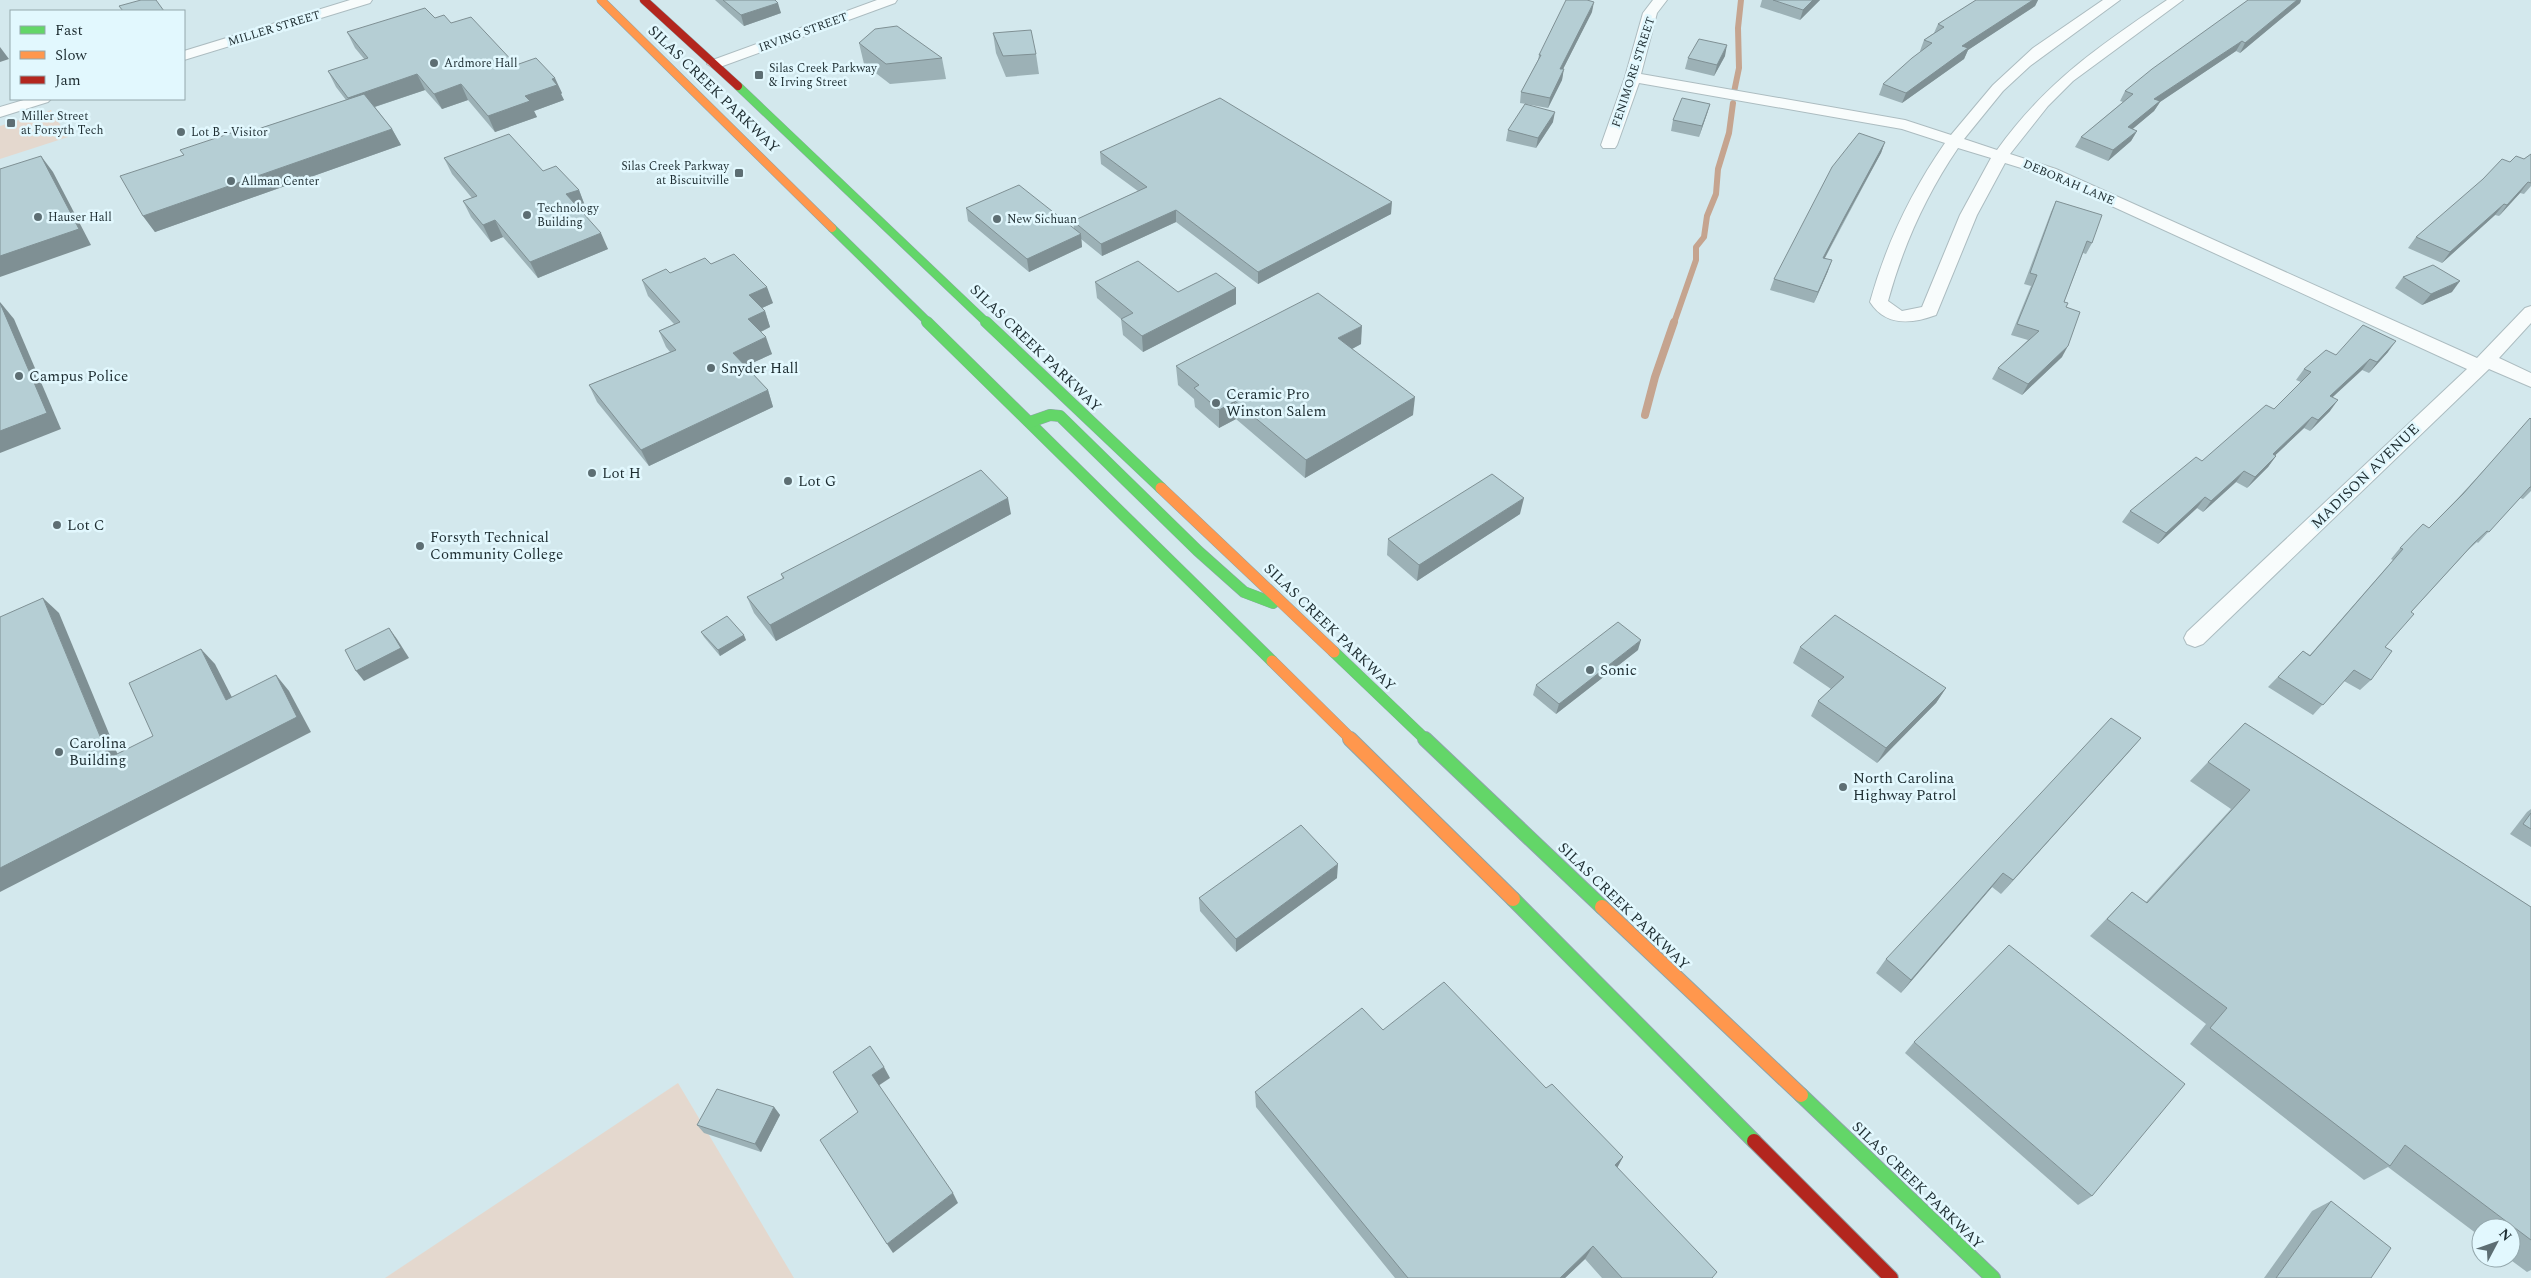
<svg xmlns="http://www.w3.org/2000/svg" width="2531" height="1278" font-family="Spectral,serif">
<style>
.green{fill:#e4d8ce}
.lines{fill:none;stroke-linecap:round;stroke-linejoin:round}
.stream-far1{stroke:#c5a48f;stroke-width:6}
.stream{stroke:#c5a48f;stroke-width:8}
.street-casing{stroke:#acbcc0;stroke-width:2}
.fast-far2-casing{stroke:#8da4a9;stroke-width:9}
.fast-far1-casing{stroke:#8da4a9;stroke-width:12}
.fast-casing{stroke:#8da4a9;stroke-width:16}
.slow-far2-casing{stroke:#8da4a9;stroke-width:9}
.slow-far1-casing{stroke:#8da4a9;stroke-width:12}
.slow-casing{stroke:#8da4a9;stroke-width:16}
.jam-far1-casing{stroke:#8da4a9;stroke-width:9}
.jam-casing{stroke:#8da4a9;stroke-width:16}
.street{fill:#f8fcfc;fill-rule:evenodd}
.fast-far2{stroke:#63d668;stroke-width:8}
.fast-far1{stroke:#63d668;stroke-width:11}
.fast{stroke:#63d668;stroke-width:14}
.slow-far2{stroke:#ff974d;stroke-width:8}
.slow-far1{stroke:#ff974d;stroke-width:11}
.slow{stroke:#ff974d;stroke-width:14}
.jam-far1{stroke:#b3261e;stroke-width:8}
.jam{stroke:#b3261e;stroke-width:14}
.wall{fill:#9cb1b6}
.shaded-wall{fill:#7f9094}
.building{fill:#b5ced4;stroke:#7f9094}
.poi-dot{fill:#5d6e73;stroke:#e2f8fe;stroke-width:2}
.labels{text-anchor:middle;stroke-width:5;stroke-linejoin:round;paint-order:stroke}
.far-street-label{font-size:12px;fill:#1e2d31;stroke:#e2f8fe}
.far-poi-label{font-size:12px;fill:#1e2d31;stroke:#e2f8fe;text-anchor:start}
.street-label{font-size:15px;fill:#1e2d31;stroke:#e2f8fe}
.poi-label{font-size:15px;fill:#1e2d31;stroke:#e2f8fe;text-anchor:start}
</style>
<rect width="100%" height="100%" fill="#d3e8ed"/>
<g class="green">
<polygon points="51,110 68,137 0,159 0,126"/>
<polygon points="678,1083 794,1278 385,1278"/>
</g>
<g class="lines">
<g class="stream-far1">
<polyline points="1734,92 1739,68 1738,28 1741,0"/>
<polyline points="1674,323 1696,260 1696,247 1704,237 1707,216 1716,194 1718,169 1729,133 1733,103"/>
</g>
<polyline class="stream" points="1645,415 1655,377 1674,322"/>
<defs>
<g id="street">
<polygon points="350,0 372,0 370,3 184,60 184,51"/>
<polygon points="877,0 897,0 895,3 720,67 715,69 707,64 710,61"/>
<path d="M1653 0H1667L1657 13 1641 74 1905 120 1951 135 1993 85 2033 48 2103 0H2120L2030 66 2003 91 1964 139 1997 150C2046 82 2099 46 2167 0H2183L2073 81 2048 106 2010 154 2056 169 2477 358 2525 308 2531 306V323L2499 358 2531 373V387L2489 369 2203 644 2195 647 2187 644 2184 638 2187 632 2467 369 2044 175 2005 163 1977 215 1936 315C1912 324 1886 327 1870 302 1886 244 1911 192 1945 143L1902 129 1639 83 1617 145 1615 148H1603L1601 145 1625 77 1643 13ZM1958 148 1991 158 1960 215 1922 307 1902 311 1888 301C1903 246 1926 195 1958 148Z"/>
<polygon points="27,99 51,99 48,102 0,117 0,107"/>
</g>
<g id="fast-far2">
<polyline points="738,86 987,323"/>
<polyline points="832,228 929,323"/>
</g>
<g id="fast-far1">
<polyline points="927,322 1272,661"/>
<polyline points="986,322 1161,488"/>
<polyline points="1030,422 1050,415 1060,416 1198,551 1244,592 1273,603"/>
<polyline points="1334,652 1426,740"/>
</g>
<g id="fast">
<polyline points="1425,739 1602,907"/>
<polyline points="1513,899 1754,1141"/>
<polyline points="1801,1095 1993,1278"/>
</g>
<polyline id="slow-far2" points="601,0 832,228"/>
<g id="slow-far1">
<polyline points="1161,488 1334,652"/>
<polyline points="1272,661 1352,740"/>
</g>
<g id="slow">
<polyline points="1350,739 1513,899"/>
<polyline points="1602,907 1801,1095"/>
</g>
<polyline id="jam-far1" points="644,0 738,86"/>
<polyline id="jam" points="1754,1141 1891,1278"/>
</defs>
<use href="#street" class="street-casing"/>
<use href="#fast-far2" class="fast-far2-casing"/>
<use href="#fast-far1" class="fast-far1-casing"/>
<use href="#fast" class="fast-casing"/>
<use href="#slow-far2" class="slow-far2-casing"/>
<use href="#slow-far1" class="slow-far1-casing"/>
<use href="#slow" class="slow-casing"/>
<use href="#jam-far1" class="jam-far1-casing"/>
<use href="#jam" class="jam-casing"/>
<use href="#street" class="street"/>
<use href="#fast-far2" class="fast-far2"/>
<use href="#fast-far1" class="fast-far1"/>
<use href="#fast" class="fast"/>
<use href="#slow-far2" class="slow-far2"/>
<use href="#slow-far1" class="slow-far1"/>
<use href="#slow" class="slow"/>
<use href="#jam-far1" class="jam-far1"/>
<use href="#jam" class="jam"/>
</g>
<g class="wall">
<polygon points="715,0 775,0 781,13 744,26"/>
<polygon points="1762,0 1820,0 1800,20 1760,7"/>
<polygon points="1976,0 2038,0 2035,6 1968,50 1964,59 1902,103 1879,95 1883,84 1922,51 1920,51 1924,40 1934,33 1938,24"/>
<polygon points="2248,0 2301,0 2300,3 2240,53 2236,51 2160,102 2154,111 2132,129 2137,131 2131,141 2108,161 2075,147 2081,137 2123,102 2120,101 2125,91"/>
<polygon points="1592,12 1563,69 1562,80 1548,108 1520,103 1521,92 1538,60 1539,55"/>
<polygon points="435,18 451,23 562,93 561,94 564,100 534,111 537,117 495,132 468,100 442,109 425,90 375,107 392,129 401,145 155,232 143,216 249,132 346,100 336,87 328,71 365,60 355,48 347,32"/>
<polygon points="993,33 1036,54 1039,74 1006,77 996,53"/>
<polygon points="859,43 942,58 946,79 890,84 864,64"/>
<polygon points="1725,56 1714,76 1685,69 1688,58"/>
<polygon points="1710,104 1699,137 1671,131 1673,120"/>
<polygon points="1553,122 1536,148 1506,141 1508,130"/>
<polygon points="1885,142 1881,153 1825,258 1828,271 1814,303 1770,290 1774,279"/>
<polygon points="1100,152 1391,214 1258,284 1176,222 1102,256 1081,239 1082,247 1029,272 968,221 966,208 1074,229 1073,221 1138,191 1101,164"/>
<polygon points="2531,154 2531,186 2524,194 2520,193 2499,216 2495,215 2442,263 2408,248 2416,237 2510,162 2524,159"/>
<polygon points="444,158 543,171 579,190 585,206 579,208 608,249 538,278 503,237 491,242 471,217 463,201 472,198 452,174"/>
<polygon points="2056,201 2092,243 2086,254 2083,253 2064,302 2066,307 2062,357 2022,395 1992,379 1998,368 2028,340 2011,335 2031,286 2024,284 2051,212"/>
<polygon points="711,264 773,303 762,308 765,311 770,327 761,332 772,354 745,366 768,390 773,407 649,466 597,402 589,385 670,352 666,347 659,331 674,324 648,296 642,280 670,273"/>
<polygon points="2403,277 2452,292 2422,305 2395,288"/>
<polygon points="1095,282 1178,292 1236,288 1236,304 1143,352 1123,335 1121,319 1097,298"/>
<polygon points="1361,344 1352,349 1413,415 1305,478 1236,419 1219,428 1195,407 1194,399 1178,385 1176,366"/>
<polygon points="2388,352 2369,373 2362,370 2332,397 2330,411 2310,431 2304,428 2275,455 2276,456 2268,467 2247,488 2236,482 2203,512 2197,508 2158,544 2122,522 2130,511 2202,461 2274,409 2301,382 2296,380 2304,369"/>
<polygon points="2531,419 2531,491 2523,499 2520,498 2478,543 2477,542 2468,550 2411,612 2385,647 2371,680 2360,690 2344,681 2313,715 2268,687 2303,651 2310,655 2393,560 2391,559 2400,548 2429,528 2458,498"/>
<polygon points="1011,514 776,641 754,613 747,597 783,579 781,574"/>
<polygon points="1520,514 1417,581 1387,555 1388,539"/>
<polygon points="701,632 746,640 720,656 704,637"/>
<polygon points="1800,647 1946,688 1936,703 1877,763 1811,716 1818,701 1831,689 1793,663"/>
<polygon points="1638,650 1556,714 1533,695 1536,685"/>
<polygon points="2245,723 2531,907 2531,1270 2527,1272 2508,1258 2511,1258 2511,1228 2481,1228 2481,1237 2388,1167 2364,1180 2190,1044 2206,1024 2090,936 2132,892 2146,902 2231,809 2190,781"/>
<polygon points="2141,738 2001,894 1992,887 1901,993 1876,973 1886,959"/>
<polygon points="2531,809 2531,847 2510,834 2527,812"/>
<polygon points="1337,878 1236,952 1200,911 1199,898"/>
<polygon points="1383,1030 1546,1088 1623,1157 1617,1167 1712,1278 1602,1278 1585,1259 1565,1278 1395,1278 1256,1107 1255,1092"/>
<polygon points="1914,1042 2092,1196 2078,1205 1905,1053"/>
<polygon points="774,1107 780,1115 761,1152 704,1133 697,1125"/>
<polygon points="2331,1201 2371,1278 2264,1278 2312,1211"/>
</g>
<g class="shaded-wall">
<polygon points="1813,0 1820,0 1800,20 1803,10"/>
<polygon points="2033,0 2038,0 2035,6 1968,50 1964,59 1902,103 1906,93 1962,46"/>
<polygon points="2297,0 2301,0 2300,3 2240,53 2245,43"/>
<polygon points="1594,2 1592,12 1558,79 1560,69"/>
<polygon points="778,3 781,13 744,26 741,15"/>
<polygon points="2242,41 2236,51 2160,102 2154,111 2122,138 2128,127 2154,99"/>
<polygon points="1727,45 1725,56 1714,76 1717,65"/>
<polygon points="0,47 9,59 0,62"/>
<polygon points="1564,69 1562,80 1548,108 1550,98"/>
<polygon points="417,74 425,90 356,113 348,98"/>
<polygon points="555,78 562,93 561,94 564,100 534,111 537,117 495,132 488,116 525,96 552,79"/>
<polygon points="461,84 468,100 442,109 434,94"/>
<polygon points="1710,104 1707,114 1699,137 1702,126"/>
<polygon points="1555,112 1553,122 1536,148 1538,138"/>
<polygon points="392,129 401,145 155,232 143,216"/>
<polygon points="2137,131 2131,141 2108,161 2113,150"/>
<polygon points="1885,142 1881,153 1841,226 1819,269 1823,258 1845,216"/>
<polygon points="41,156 53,172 91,245 0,277 0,256"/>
<polygon points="2528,182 2520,193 2499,216 2507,205"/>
<polygon points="579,190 585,206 573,211 566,194"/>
<polygon points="1392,202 1391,214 1258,284 1258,272"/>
<polygon points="2504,204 2495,215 2442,263 2450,252"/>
<polygon points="1176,210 1176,222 1102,256 1101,244"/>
<polygon points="495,220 503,237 491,242 483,225"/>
<polygon points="601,233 608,249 538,278 530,262"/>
<polygon points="1081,234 1082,247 1029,272 1027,259"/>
<polygon points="1832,260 1828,271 1814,303 1818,292"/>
<polygon points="2460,281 2452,292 2422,305 2431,294"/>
<polygon points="767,287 773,303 755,311 749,295"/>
<polygon points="1236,288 1236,304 1143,352 1142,336"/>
<polygon points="0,302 14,319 61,429 0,453"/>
<polygon points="765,311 770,327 754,335 748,319"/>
<polygon points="1362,326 1361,344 1337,357 1338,338"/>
<polygon points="766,337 772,354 739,369 733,353"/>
<polygon points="2396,341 2388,352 2369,373 2377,362"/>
<polygon points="2068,346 2062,357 2022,395 2028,384"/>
<polygon points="2370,359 2362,370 2322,407 2330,396"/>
<polygon points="768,390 773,407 649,466 641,450"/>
<polygon points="1415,397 1413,415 1305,478 1306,460"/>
<polygon points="2338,400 2330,411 2310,431 2318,420"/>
<polygon points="1235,401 1236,419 1219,428 1219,410"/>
<polygon points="2312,417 2304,428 2265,465 2273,454"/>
<polygon points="2276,456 2268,467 2247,488 2255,477"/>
<polygon points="2244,471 2236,482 2203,512 2211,501"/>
<polygon points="2205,497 2197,508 2158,544 2166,533"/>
<polygon points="1008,498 1011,514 776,641 770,625"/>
<polygon points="1524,498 1520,514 1417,581 1419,565"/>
<polygon points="43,598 59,613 125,772 109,758"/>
<polygon points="389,628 397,639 409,658 364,681 356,671"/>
<polygon points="744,635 746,640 720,656 718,650"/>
<polygon points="1641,640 1638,650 1556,714 1559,704"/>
<polygon points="201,649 215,664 241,715 226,700"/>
<polygon points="276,675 289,691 311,732 0,892 0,868"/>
<polygon points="1946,688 1936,703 1877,763 1886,748"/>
<polygon points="2141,738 2128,753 2001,894 2013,880"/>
<polygon points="1338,864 1337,878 1236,952 1236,939"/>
<polygon points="2003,873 1992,887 1901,993 1911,980"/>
<polygon points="884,1067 890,1078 878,1086 872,1075"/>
<polygon points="774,1107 780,1115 761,1152 755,1144"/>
<polygon points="1623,1157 1615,1172 1615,1165"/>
<polygon points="953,1193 958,1203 893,1253 887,1244"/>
<polygon points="1593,1246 1585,1259 1565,1278 1560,1278"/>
</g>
<g class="building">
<polygon points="141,0 156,0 164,11 123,11 119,6"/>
<polygon points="723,0 775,0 778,3 741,15"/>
<polygon points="1566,0 1587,0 1594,2 1560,69 1564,69 1550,98 1521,92 1541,55 1539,55"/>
<polygon points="1773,0 1813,0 1803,10"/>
<polygon points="1976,0 2033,0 1962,46 1968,48 1906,93 1883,84 1912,58 1932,43 1924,40 1944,27 1938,24"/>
<polygon points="2248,0 2297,0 2245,43 2242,41 2154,99 2160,101 2128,127 2137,131 2113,150 2081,137 2133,94 2125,91 2152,69"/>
<polygon points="425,8 435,18 444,15 451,23 471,17 516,65 536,58 555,78 552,79 557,85 525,96 530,101 488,116 461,84 434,94 417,74 348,98 328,71 368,58 347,32"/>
<polygon points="897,26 942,58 886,64 859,43 875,29"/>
<polygon points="1031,30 1036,54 1003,56 993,33"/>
<polygon points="1699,39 1727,45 1717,65 1688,58"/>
<polygon points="364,94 392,129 143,216 120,176 184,155 180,150 246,128 249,132"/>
<polygon points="1220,98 1392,202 1258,272 1176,210 1101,244 1073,221 1147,187 1100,152"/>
<polygon points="1682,98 1710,104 1702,126 1673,120"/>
<polygon points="1525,104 1555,112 1538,138 1508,130"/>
<polygon points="1859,133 1885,142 1845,216 1823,258 1832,260 1818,292 1774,279 1832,167"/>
<polygon points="509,134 543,171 556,166 579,190 566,194 601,233 530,262 495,220 483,225 463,201 477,196 444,158"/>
<polygon points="2531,154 2531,183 2528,182 2507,205 2504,204 2450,252 2416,237 2483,179 2502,159 2510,162 2516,156 2524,159"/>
<polygon points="41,156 79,229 0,256 0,169"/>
<polygon points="1019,185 1081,234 1027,259 966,208"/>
<polygon points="2056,201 2102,215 2092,243 2087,241 2064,302 2068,303 2066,307 2080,312 2068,346 2028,384 1998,368 2039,331 2017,324 2037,275 2030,273"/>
<polygon points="734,254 767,287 749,295 765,311 748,319 766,337 733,353 768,390 641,450 589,385 676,350 659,331 680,322 642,280 666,269 670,273 705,258 711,264"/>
<polygon points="1138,261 1178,292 1216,273 1236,288 1142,336 1121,319 1133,313 1095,282"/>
<polygon points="2433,265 2460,281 2431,294 2403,277"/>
<polygon points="1318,293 1362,326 1338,338 1415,397 1306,460 1235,401 1219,410 1194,388 1199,385 1176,366"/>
<polygon points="0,303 47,413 0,431"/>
<polygon points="2363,325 2396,341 2377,362 2370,359 2330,396 2338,400 2318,420 2312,417 2273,454 2276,456 2255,477 2244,471 2211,501 2205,497 2166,533 2130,511 2196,457 2202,461 2266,405 2274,409 2311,372 2304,369 2326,350 2336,355"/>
<polygon points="2530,418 2531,419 2531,487 2530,487 2489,532 2487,531 2474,543 2411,612 2414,614 2385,647 2392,651 2371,680 2354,670 2323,705 2278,677 2303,651 2310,656 2403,549 2400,548 2423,524 2429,528 2463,494"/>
<polygon points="981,470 1008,498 770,625 747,597 784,578 781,574"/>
<polygon points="1492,474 1524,498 1419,565 1388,539"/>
<polygon points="43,598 109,758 153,736 129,683 201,649 226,700 276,675 297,717 0,868 0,617"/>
<polygon points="1835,615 1946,688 1886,748 1818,701 1844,677 1800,647"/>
<polygon points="727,616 744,635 718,650 701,632"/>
<polygon points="1618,622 1641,640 1559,704 1536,685"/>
<polygon points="389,628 401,648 356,671 345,650"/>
<polygon points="2111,718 2141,738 2013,880 2003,873 1911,980 1886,959"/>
<polygon points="2245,723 2531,907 2531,1240 2405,1145 2390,1166 2210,1028 2227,1008 2107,919 2132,892 2147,903 2250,790 2208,762"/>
<polygon points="2531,813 2531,829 2523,824"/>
<polygon points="1301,825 1338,864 1236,939 1199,898"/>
<polygon points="2009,945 2185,1084 2092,1196 1914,1042"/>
<polygon points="1444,982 1546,1088 1552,1084 1623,1157 1615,1165 1717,1272 1712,1278 1622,1278 1593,1246 1560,1278 1408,1278 1255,1092 1362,1008 1383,1030"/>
<polygon points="870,1046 884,1067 872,1075 953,1193 887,1244 820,1140 858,1112 833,1072"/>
<polygon points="717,1089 774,1107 755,1144 697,1125"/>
<polygon points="2331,1201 2391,1248 2371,1278 2276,1278"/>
</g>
<g class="poi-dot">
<circle cx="434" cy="63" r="5"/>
<rect x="754" y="70" width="10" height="10" rx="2.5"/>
<rect x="6" y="118" width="10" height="10" rx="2.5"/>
<circle cx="181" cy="132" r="5"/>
<rect x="734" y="168" width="10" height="10" rx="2.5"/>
<circle cx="231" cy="181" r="5"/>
<circle cx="527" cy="215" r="5"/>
<circle cx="38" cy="217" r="5"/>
<circle cx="997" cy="219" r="5"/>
<circle cx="711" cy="368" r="5"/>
<circle cx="19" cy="376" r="5"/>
<circle cx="1216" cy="403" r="5"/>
<circle cx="592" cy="473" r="5"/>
<circle cx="788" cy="481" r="5"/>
<circle cx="57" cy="525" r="5"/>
<circle cx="420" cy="546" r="5"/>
<circle cx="1590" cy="670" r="5"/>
<circle cx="59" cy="752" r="5"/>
<circle cx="1843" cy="787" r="5"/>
</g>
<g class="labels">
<g class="far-street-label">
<text transform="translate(274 28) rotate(-17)" y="4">MILLER STREET</text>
<text transform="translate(803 32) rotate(-20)" y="4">IRVING STREET</text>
<text transform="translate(1633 72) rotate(-72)" y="4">FENIMORE STREET</text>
<text transform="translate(2069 182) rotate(23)" y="4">DEBORAH LANE</text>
</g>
<g class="far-poi-label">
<text x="444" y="67">Ardmore Hall</text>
<text x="769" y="72">Silas Creek Parkway<tspan x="769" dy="14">&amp; Irving Street</tspan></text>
<text x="21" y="120">Miller Street<tspan x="21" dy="14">at Forsyth Tech</tspan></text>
<text x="191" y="136">Lot B - Visitor</text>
<text x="729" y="170" text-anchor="end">Silas Creek Parkway<tspan x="729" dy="14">at Biscuitville</tspan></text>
<text x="241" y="185">Allman Center</text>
<text x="537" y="212">Technology<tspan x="537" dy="14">Building</tspan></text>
<text x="48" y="221">Hauser Hall</text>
<text x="1007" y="223">New Sichuan</text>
</g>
<g class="street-label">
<text transform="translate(714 89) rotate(44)" y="5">SILAS CREEK PARKWAY</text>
<text transform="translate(1036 348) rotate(44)" y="5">SILAS CREEK PARKWAY</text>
<text transform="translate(2365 476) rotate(-44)" y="5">MADISON AVENUE</text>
<text transform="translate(1330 627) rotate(44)" y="5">SILAS CREEK PARKWAY</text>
<text transform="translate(1624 906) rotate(44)" y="5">SILAS CREEK PARKWAY</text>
<text transform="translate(1918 1185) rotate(44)" y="5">SILAS CREEK PARKWAY</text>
</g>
<g class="poi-label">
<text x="721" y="373">Snyder Hall</text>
<text x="29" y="381">Campus Police</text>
<text x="1226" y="399">Ceramic Pro<tspan x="1226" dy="17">Winston Salem</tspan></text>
<text x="602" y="478">Lot H</text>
<text x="798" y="486">Lot G</text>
<text x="67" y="530">Lot C</text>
<text x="430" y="542">Forsyth Technical<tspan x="430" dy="17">Community College</tspan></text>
<text x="1600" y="675">Sonic</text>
<text x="69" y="748">Carolina<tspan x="69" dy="17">Building</tspan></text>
<text x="1853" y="783">North Carolina<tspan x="1853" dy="17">Highway Patrol</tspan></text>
</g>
</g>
<rect x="10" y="10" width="175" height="90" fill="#e2f8fe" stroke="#94a7ac"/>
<rect x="20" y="26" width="25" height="8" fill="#63d668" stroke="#94a7ac"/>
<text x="55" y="35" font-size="15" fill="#1e2d31">Fast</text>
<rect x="20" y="51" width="25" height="8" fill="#ff974d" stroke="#94a7ac"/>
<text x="55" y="60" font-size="15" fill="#1e2d31">Slow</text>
<rect x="20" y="76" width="25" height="8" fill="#b3261e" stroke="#94a7ac"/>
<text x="55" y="85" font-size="15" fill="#1e2d31">Jam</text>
<g transform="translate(2496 1243) rotate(49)"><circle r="24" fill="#e2f8fe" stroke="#94a7ac"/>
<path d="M0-4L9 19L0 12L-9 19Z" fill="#5d6e73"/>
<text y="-8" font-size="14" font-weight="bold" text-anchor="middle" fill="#1e2d31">N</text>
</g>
</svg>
